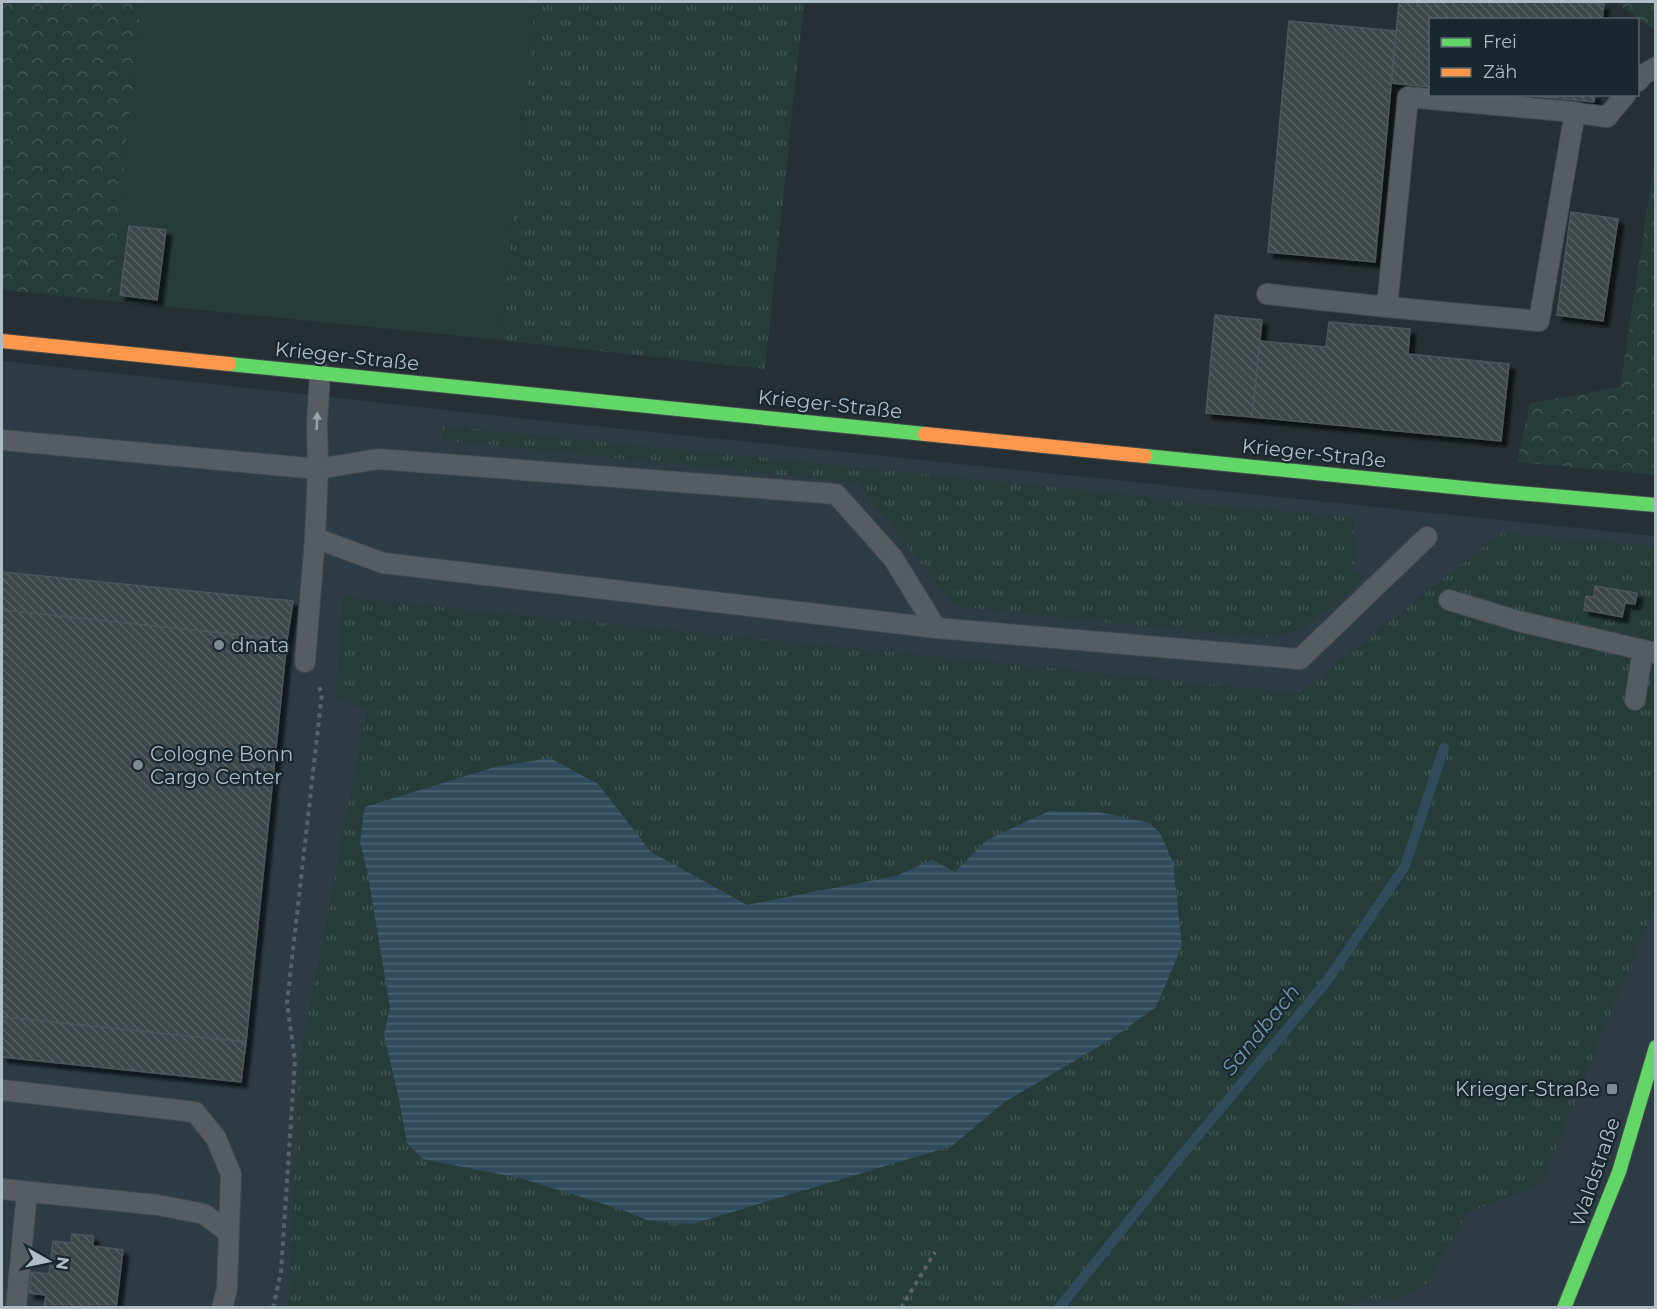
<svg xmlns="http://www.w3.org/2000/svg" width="1657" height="1309" font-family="Montserrat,sans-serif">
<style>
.airport{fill:#2c3b44}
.grass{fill:url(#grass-tufts);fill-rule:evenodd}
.forest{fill:url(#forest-crowns)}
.park{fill:#253c39}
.water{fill:url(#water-rules)}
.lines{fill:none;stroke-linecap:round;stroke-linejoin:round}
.stream{stroke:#304c5c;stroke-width:10}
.building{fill:url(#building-back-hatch);stroke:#4d575c;stroke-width:1.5;filter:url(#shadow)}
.lane-casing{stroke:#444a4e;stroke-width:22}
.fast-casing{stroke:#444a4e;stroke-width:16}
.slow-casing{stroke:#444a4e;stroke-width:16}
.path{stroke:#586266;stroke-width:4;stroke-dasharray:4.5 4.5;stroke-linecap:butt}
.lane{stroke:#555d62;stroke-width:20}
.fast{stroke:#63d668;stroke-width:14}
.slow{stroke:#ff974d;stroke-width:14}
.oneway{fill:#98a5ad}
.poi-dot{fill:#7e8b93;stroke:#19272e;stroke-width:2}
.labels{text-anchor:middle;stroke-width:4.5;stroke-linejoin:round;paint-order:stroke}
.street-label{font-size:20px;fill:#aebdc6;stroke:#19272e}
.poi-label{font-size:20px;fill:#aebdc6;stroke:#19272e;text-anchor:start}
.water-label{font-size:21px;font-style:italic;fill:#6d96ac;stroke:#19272e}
</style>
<defs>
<pattern id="grass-tufts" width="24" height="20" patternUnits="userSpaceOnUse" patternTransform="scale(1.5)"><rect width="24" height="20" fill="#253c39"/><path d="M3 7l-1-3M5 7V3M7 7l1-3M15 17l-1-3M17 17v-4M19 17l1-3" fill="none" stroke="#425654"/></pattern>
<pattern id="forest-crowns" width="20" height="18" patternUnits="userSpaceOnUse" patternTransform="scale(1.5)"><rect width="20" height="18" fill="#253c39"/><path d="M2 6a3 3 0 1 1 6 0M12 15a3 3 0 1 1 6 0" fill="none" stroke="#425654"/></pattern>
<pattern id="water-rules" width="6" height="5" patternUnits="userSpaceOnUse" patternTransform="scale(1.5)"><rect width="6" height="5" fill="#304c5c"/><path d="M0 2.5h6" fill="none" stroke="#4b6472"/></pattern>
<pattern id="building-back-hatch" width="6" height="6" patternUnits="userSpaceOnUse" patternTransform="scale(1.5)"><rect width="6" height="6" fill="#3e464a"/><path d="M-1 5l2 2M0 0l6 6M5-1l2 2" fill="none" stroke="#575f63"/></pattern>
<filter id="shadow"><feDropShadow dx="5.5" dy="5.5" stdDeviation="1.5" flood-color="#0009"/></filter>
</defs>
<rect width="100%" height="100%" fill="#262f33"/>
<polygon class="airport" points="2,361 537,420 1655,536 1655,1307 2,1308"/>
<g class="grass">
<polygon points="535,2 804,2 765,369 500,340"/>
<polygon points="443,426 1154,497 1193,503 1355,517 1353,541 1357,542 1353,572 1365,576 1363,581 1305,628 1289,634 1269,637 1186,631 955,606 857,483 442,440"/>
<path d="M1501 533 1655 546V905L1542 1183 1467 1213 1428 1283 1400 1299H1365L1348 1308H288L300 1058 367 710 336 698 343 597 1300 693ZM550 758 598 784 651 852 747 905 896 876 932 860 955 872 987 840 1049 811 1110 1040 1003 1103 952 1146 650 1221 620 1209 524 1179 423 1159 407 1143 400 1104 384 1035 390 1007 368 875 360 842 365 808 414 791 495 767Z"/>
</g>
<g class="forest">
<polygon points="2,2 141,2 111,301 2,290"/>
<polygon points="1616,2 1655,2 1655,31"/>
<polygon points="1655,158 1655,475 1517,462 1530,403 1620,387"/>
</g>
<polygon class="park" points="141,2 535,2 500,340 111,301"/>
<polygon class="water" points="550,758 598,784 651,852 747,905 896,876 932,860 955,872 987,840 1049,811 1098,812 1150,823 1160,833 1173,862 1182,946 1156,1007 1110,1040 1003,1103 952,1146 692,1224 650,1221 620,1209 524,1179 423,1159 407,1143 400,1104 384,1035 390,1007 368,875 360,842 365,807 495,767"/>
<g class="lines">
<polyline class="stream" points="1059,1308 1176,1162 1327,981 1405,866 1444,748"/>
</g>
<g class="building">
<polygon points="1399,2 1575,2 1604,4 1602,20 1430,20 1430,87 1391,83"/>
<polygon points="1289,21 1396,31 1375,262 1268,252"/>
<polygon points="1511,94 1595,94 1594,102"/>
<polygon points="1571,212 1618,219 1603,321 1557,315"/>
<polygon points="129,226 166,230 157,300 120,295"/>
<polygon points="1215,315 1262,320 1252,417 1206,413"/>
<polygon points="1329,322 1410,329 1408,354 1509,364 1501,441 1252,417 1260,341 1326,347"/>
<polygon points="2,572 293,601 287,640 2,610"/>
<polygon points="1595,586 1637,593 1635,604 1625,603 1622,617 1584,610 1586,596 1594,597"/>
<polygon points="2,610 287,640 246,1042 2,1017"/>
<polygon points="2,1017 246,1042 241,1082 2,1057"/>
<polygon points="72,1234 93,1236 93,1246 123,1250 116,1308 44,1308 46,1295 29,1293 31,1272 49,1274 53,1241 71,1243"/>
</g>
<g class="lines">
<defs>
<g id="lane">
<polyline points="1638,81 1643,75 1656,67"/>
<polyline points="1267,294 1387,307 1408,97 1563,111 1607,117 1626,94"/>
<polyline points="1387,307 1539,321 1575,112"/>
<polyline points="2,440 318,469 378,459 836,494 893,558 936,628"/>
<polyline points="315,538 383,563 936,628 1300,659 1427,537"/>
<polyline points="1449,600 1518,621 1656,653"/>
<polyline points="305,662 315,538 318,469 317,424 320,373"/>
<polyline points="1635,700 1643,650"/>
<polyline points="2,1090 195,1112 216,1138 231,1174 227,1289 222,1308"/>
<polyline points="2,1189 158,1205 204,1214 229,1233"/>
<polyline points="16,1308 27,1192"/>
</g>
<g id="fast">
<polyline points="229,364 925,434"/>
<polyline points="1145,456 1494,491 1656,505"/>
<polyline points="1564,1308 1619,1172 1656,1047"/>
</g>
<g id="slow">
<polyline points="2,341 229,364"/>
<polyline points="925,434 1145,456"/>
</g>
</defs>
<use href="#lane" class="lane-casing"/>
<use href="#fast" class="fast-casing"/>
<use href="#slow" class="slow-casing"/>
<g class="path">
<polyline points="273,1308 281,1272 295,1060 287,1003 322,693 317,684"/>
<polyline points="901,1308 935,1252"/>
</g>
<use href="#lane" class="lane"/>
<use href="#fast" class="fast"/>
<use href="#slow" class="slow"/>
</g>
<defs><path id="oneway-solid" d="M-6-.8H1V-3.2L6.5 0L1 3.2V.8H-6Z" transform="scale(1.5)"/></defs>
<use class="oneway" href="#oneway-solid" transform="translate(317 421) rotate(-88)"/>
<g class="poi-dot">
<circle cx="219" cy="645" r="6"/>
<circle cx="138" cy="765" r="6"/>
<rect x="1606" y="1083" width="12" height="12" rx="3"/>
</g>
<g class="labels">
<g class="street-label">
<text transform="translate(347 356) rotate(6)" y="7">Krieger-Straße</text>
<text transform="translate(830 404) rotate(6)" y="7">Krieger-Straße</text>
<text transform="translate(1314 453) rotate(6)" y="7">Krieger-Straße</text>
<text transform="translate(1595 1172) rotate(-71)" y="7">Waldstraße</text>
</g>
<g class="poi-label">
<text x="231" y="652">dnata</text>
<text x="150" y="761">Cologne Bonn<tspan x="150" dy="23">Cargo Center</tspan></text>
<text x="1600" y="1096" text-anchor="end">Krieger-Straße</text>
</g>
<g class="water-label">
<text transform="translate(1261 1030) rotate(-51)" y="7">Sandbach</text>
</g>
</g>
<rect width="1657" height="1309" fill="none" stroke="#aebdc6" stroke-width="6"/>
<rect x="1429" y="18" width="210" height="78" fill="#19272e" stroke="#55636b" stroke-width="1.5"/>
<rect x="1441" y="38" width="30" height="9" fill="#63d668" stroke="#55636b" stroke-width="1.5"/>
<text x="1483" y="48" font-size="18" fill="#aebdc6">Frei</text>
<rect x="1441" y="68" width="30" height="9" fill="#ff974d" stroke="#55636b" stroke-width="1.5"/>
<text x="1483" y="78" font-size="18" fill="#aebdc6">Zäh</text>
<g transform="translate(48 1261) rotate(99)" stroke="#19272e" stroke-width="4.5" paint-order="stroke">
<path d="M0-4.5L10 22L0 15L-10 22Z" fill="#aebdc6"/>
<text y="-9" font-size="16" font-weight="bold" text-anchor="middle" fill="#aebdc6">N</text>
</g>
</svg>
